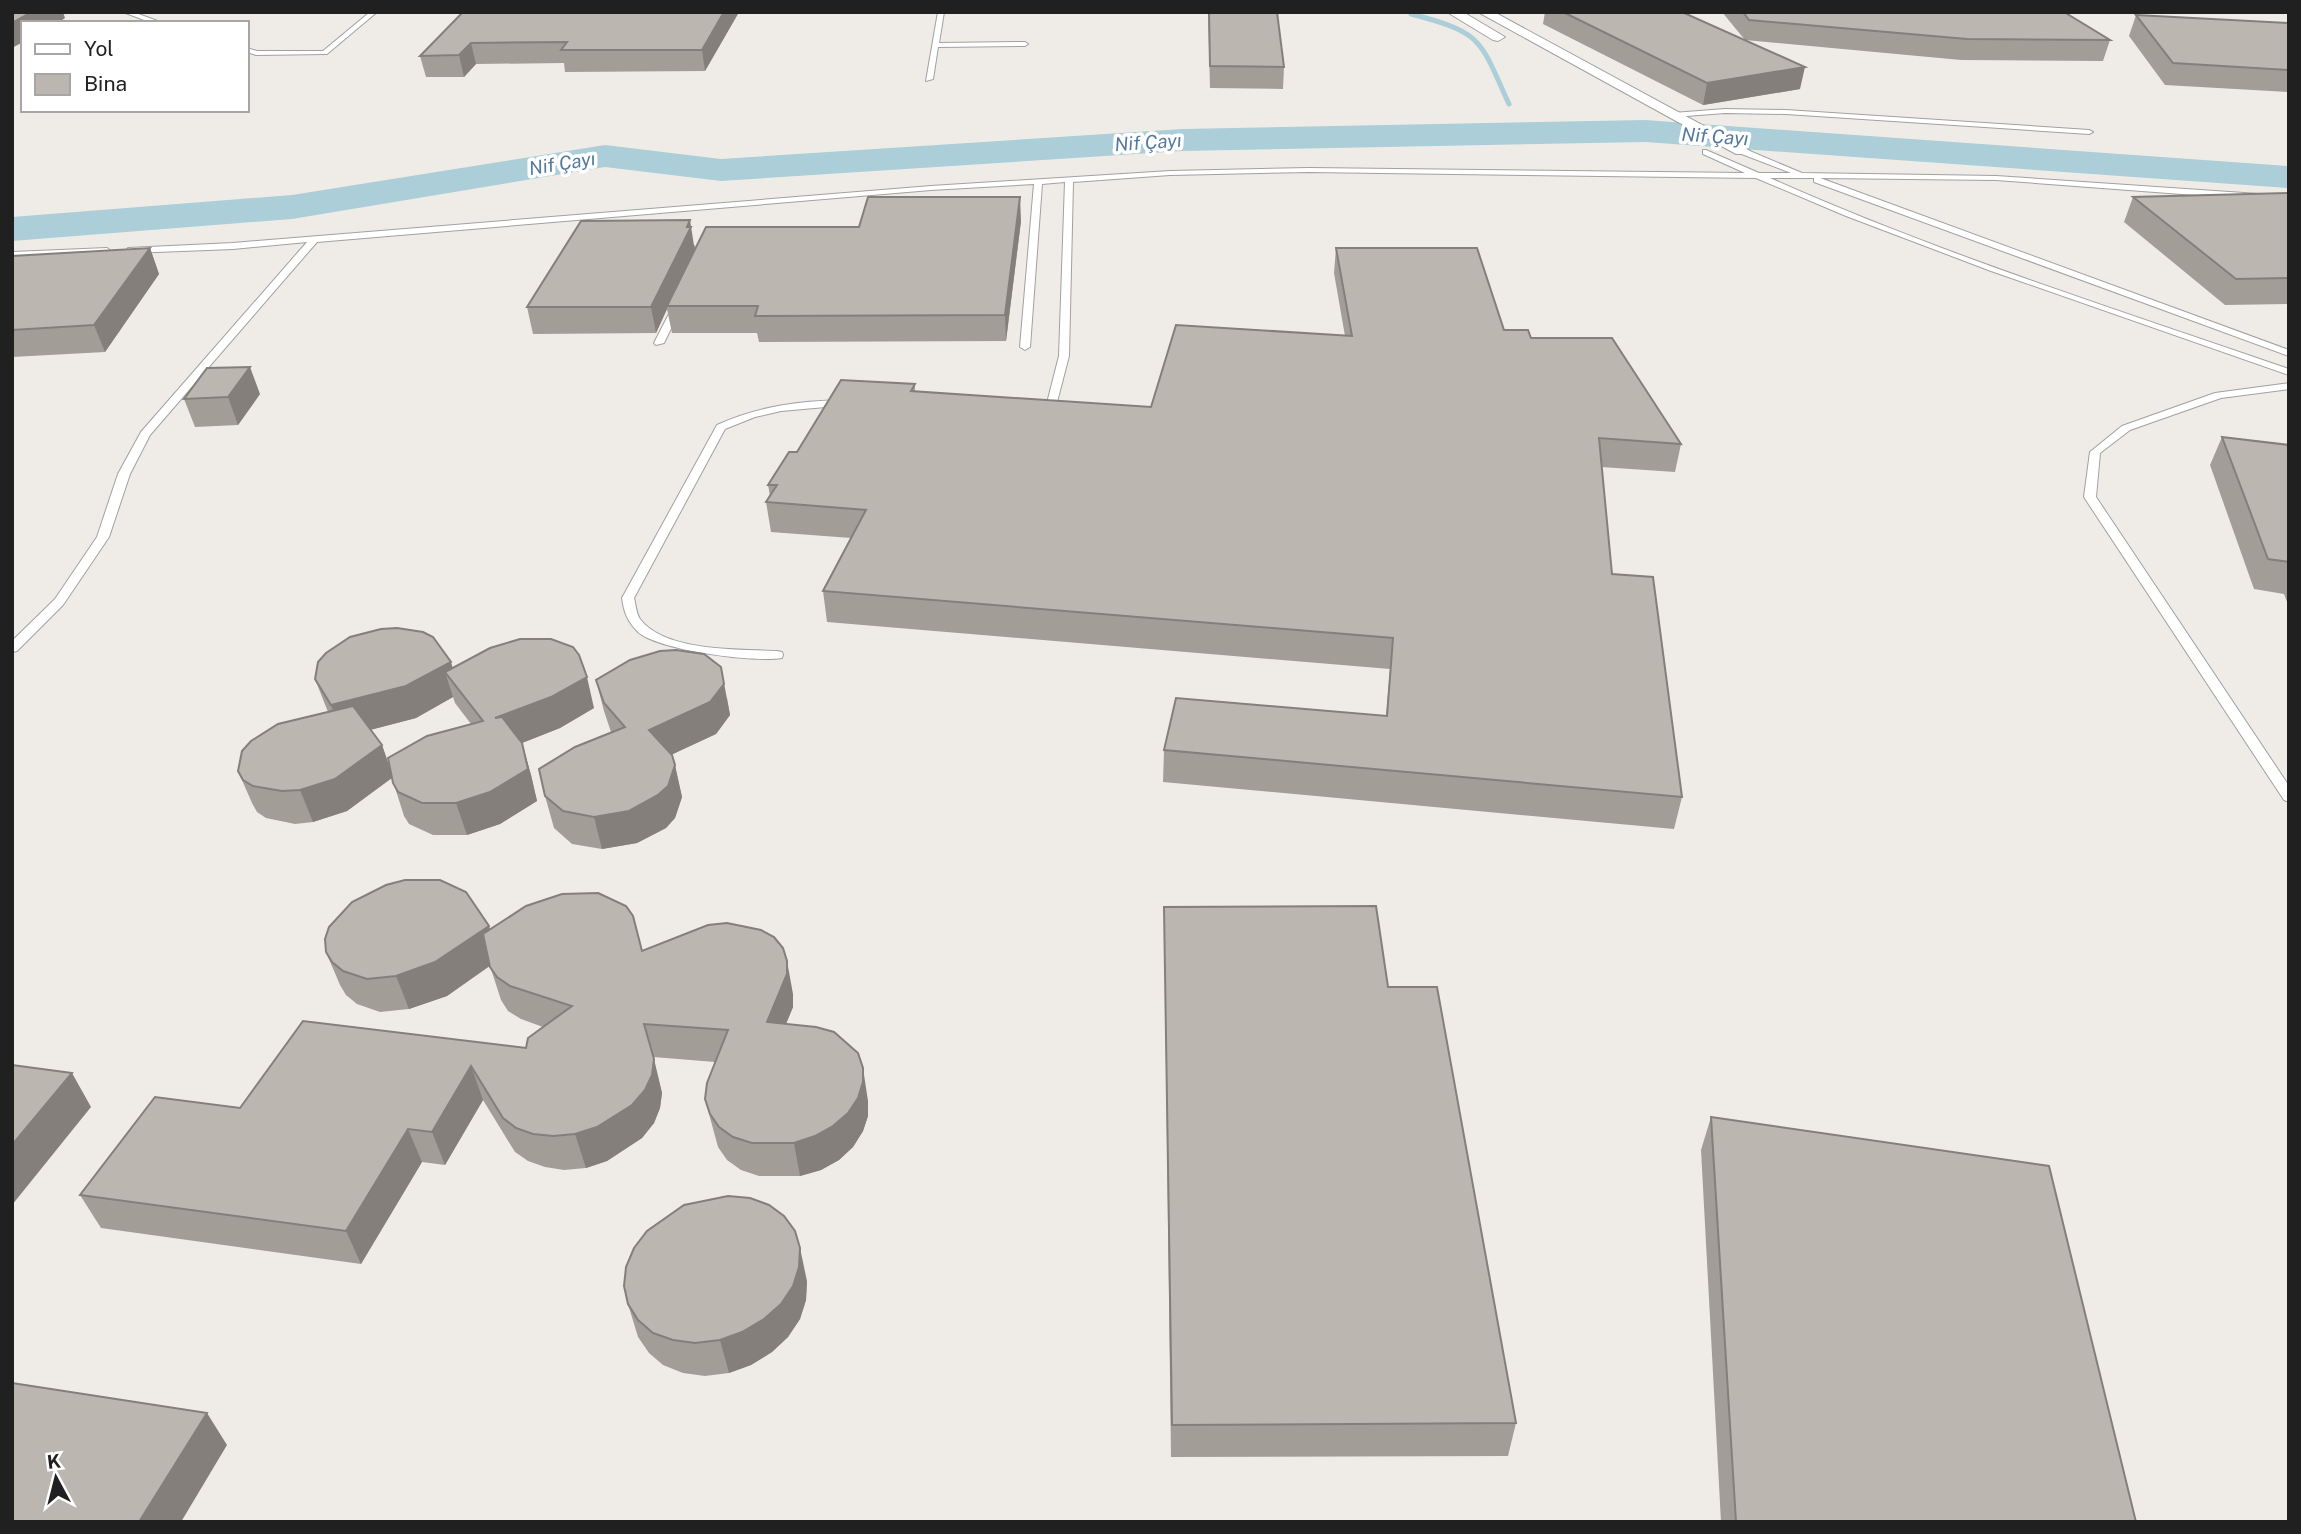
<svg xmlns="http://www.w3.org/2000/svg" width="2301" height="1534" font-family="'Public Sans',sans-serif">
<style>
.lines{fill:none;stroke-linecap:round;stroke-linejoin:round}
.stream{stroke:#acced8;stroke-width:5}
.river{fill:#acced8;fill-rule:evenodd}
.lane-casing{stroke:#a1a1a1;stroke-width:2}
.street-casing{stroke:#a1a1a1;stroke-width:2}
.lane{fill:#fff;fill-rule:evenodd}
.street{fill:#fff;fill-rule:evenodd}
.wall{fill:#a29d97;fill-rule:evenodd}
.shaded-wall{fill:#847f7b}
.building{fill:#bcb6b0;stroke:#847f7b;stroke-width:2}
.labels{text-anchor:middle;stroke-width:7;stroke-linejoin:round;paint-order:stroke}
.far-water-label{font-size:19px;font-style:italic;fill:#53799e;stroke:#fff}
</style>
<rect width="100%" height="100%" fill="#efece7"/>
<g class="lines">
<path class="stream" d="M1411 14C1484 33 1479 39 1509 104"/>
<polygon class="river" points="1645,120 2289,166 2289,188 1645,142 1182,151 721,181 605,167 292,219 12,241 12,217 292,195 605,145 721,159 1182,129"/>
<defs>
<g id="lane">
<polygon points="123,12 133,12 163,23 152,23"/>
<polygon points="370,12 377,12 327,54 256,55 247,52 247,48 257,51 323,51"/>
<polygon points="938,12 944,12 939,43 1025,42 1028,44 1025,46 938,47 933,79 926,81"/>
<polygon points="1725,109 1786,110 2089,130 2093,132 2089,134 1786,114 1725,113 1673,117 1669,115 1673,113"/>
<path d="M1739 149H1745L1802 173 1996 176 2289 196V202L1996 180 1820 178 2289 350V356L1814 182V178H1770C1938 253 2115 309 2289 369V375L1991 271 1846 216 1756 178 1309 172 1170 175 1073 182 1069 356 1056 406C1052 411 1039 411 1035 406L1036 404 1047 403 1059 356 1065 182 1042 184 1030 347 1025 350 1020 347 1034 184 931 190 317 242 150 435 130 474 109 537 63 605 17 651 12 652V641L55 599 97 537 118 474 141 432 307 242 233 249 131 253 127 250 128 248 233 243 931 186 1170 171 1309 168 1745 173 1703 154V150H1706L1759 173H1791L1739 153Z"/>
<polygon points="107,248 111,251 110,253 12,258 12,252"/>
<polygon points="674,304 682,306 664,343 656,345 654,343"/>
<polygon points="2289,383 2289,389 2221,398 2130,430 2100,453 2096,497 2289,786 2289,802 2284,800 2084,497 2090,452 2122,426 2215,393"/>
<path d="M844 400 849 403 848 405 781 411 755 417 725 429 634 598C636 605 636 613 640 619 665 652 739 649 777 651L782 652 783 655 782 658C754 663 658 650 638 632 627 621 624 612 622 598L717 425C758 406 800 401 844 400Z"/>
</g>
<g id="street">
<polygon points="1447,12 1463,12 1505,37 1498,41 1493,40"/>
<polygon points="1478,12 1494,12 1750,151 1748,154 1736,154"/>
</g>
</defs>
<use href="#lane" class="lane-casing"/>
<use href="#street" class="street-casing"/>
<use href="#lane" class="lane"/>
<use href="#street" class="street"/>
</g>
<g class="wall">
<polygon points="463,12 739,12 705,71 565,72 564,63 476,64 464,77 426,77 420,56"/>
<polygon points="1208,12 1277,12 1284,67 1283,89 1210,88"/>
<polygon points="1545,12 1682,12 1800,89 1703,105 1543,24"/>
<polygon points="1722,12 2064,12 2110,40 2103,61 1961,60 1745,40"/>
<polygon points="2136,15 2289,23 2289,92 2165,85 2129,36"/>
<polygon points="2289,193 2289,304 2225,305 2124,222 2133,197"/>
<polygon points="1021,221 1006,341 759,342 757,333 672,333 667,309 656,333 533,334 527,307 695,245 695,249 859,227"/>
<polygon points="150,248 159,274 105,352 12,357 12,256"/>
<polygon points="1336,248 1504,330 1531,338 1681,444 1675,472 1601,467 1612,574 1682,797 1674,829 1163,782 1164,750 1386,716 1390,669 827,622 823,591 851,538 771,532 766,502 770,496 768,485 797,452 915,384 915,391 1151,407 1345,336 1334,273"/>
<polygon points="260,394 238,425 195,427 184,399"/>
<polygon points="2222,437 2289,445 2289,607 2284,594 2254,589 2210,465"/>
<path d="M452 668 594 708 560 728 522 743 531 775 537 801 500 824 467 835H433L409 824 404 816 392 778 347 811 313 822 295 824 266 818 257 812 252 803 238 771 328 712 315 679ZM453 697 455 703 471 724 390 769 382 745 370 730 416 718Z"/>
<polygon points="596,680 727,698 730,715 716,734 672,754 682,797 675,818 666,828 637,843 602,849 572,844 554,828 545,796 611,732 604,711"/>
<polygon points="1164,907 1516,1423 1508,1456 1171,1457"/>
<polygon points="489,926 490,930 642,951 793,994 793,1007 786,1024 868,1101 868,1116 863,1131 853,1147 839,1160 821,1170 800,1176 759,1176 741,1170 727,1160 718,1147 705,1099 715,1062 653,1057 662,1093 660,1108 654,1123 642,1138 607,1161 586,1168 564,1170 545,1167 528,1161 515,1152 483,1100 445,1165 422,1162 361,1264 101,1228 80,1195 240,1108 526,1048 543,1027 521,1019 508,1011 501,1000 490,966 447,996 409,1009 380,1012 357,1004 346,995 340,985 326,952"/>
<polygon points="1711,1117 2136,1522 1721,1522 1701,1150"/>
<polygon points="807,1281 806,1300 800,1319 788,1337 772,1352 751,1365 729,1373 705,1376 683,1373 663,1365 649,1353 638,1337 628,1304"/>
</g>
<g class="shaded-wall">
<polygon points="32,12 63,12 65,18 58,23 23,23 23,42 12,48 12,23"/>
<polygon points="724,12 739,12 705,71 702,50"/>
<polygon points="471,43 476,64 464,77 459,55"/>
<polygon points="1805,67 1800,89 1703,105 1707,83"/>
<polygon points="1020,197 1021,221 1006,341 1005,315"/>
<polygon points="690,220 695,252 667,306 667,309 656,333 651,307"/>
<polygon points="150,248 159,274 105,352 94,325"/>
<polygon points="250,367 260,394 238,425 228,397"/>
<polygon points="451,662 459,689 445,672 453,697 416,718 343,737 331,705"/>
<polygon points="721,667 730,715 716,734 656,762 649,730"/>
<polygon points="587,677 594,708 560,728 504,750 495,718"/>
<polygon points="522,743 531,775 537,801 500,824 467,835 456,803"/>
<polygon points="382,745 393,777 347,811 313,822 300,790"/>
<polygon points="675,765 682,797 675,818 666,828 637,843 602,849 594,817"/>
<polygon points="489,926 499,959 447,996 409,1009 396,976"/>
<polygon points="787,961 793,994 793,1007 773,1055 767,1022"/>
<polygon points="654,1059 662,1093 660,1108 654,1123 642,1138 607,1161 586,1168 575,1134"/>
<polygon points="471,1066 483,1100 445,1165 432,1132"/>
<polygon points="863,1068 868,1101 868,1116 863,1131 853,1147 839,1160 821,1170 800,1176 794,1143"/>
<polygon points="72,1073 91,1107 12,1205 12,1145"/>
<polygon points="408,1129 422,1162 361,1264 346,1231"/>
<polygon points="800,1248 807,1281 806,1300 800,1319 788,1337 772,1352 751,1365 729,1373 720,1340"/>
<polygon points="207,1413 227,1445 181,1522 139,1522"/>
</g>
<g class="building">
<polygon points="12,12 32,12 12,23"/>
<polygon points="463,12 724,12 702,50 561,50 567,42 471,43 459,55 420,56"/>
<polygon points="1209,12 1277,12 1284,67 1210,66"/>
<polygon points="1563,12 1682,12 1805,67 1707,83"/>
<polygon points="1743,12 2064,12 2110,40 1967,39 1749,20"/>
<polygon points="2136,15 2289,23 2289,70 2173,63"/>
<polygon points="2289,193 2289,278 2236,279 2133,197"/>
<polygon points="868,197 1020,197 1005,315 755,316 758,306 667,306 706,227 859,227"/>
<polygon points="690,220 687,227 691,227 651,307 527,307 581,221"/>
<polygon points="150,248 94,325 12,330 12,256"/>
<polygon points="1336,248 1477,248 1504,330 1528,330 1531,338 1612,338 1681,444 1599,438 1612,574 1653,577 1682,797 1164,750 1176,698 1387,716 1393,638 823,591 866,510 766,502 777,485 768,485 789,452 797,452 841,380 915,384 911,391 1151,407 1176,325 1352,336"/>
<polygon points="250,367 228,397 184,399 207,368"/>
<polygon points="2222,437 2289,445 2289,562 2268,559"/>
<polygon points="397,628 423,632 433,637 451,662 406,686 331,705 315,679 318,662 326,653 350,637 381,629"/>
<polygon points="520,639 551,639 573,647 579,655 587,677 551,697 495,718 502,717 522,743 528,769 490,792 456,803 422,803 398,792 393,783 388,758 427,736 483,721 445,672 490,648"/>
<polygon points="676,650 704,654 721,667 724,684 710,702 649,730 672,755 675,765 668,786 658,795 629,811 594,817 563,811 545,796 539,769 575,747 625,727 604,703 596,680 630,660 660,651"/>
<polygon points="353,706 382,745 335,779 300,790 282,791 253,786 243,780 238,771 242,751 251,741 278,724"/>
<polygon points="405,880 440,880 466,892 489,926 435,962 396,976 367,979 343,971 332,962 326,952 325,939 329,927 352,902 386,885"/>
<polygon points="598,893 626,906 633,916 642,951 708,925 727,923 761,930 774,937 783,948 787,961 787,974 767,1022 816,1027 834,1032 858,1053 863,1068 863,1082 858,1098 848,1113 833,1126 815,1136 794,1143 752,1143 733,1137 719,1127 710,1114 705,1099 707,1083 728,1030 644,1024 654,1059 652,1075 645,1090 632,1105 597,1127 575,1134 553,1136 533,1134 516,1128 503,1118 471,1066 432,1132 408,1129 346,1231 80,1195 155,1097 240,1108 303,1021 526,1048 528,1038 572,1006 510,986 497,977 490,967 483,934 526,906 562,894"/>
<polygon points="1376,906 1388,987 1437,987 1516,1423 1172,1425 1164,907"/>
<polygon points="12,1065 72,1073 12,1145"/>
<polygon points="1711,1117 2049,1166 2136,1522 1736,1522"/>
<polygon points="728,1196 750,1198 769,1205 784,1216 795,1231 800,1248 799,1267 793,1286 781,1304 764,1319 742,1332 720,1340 695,1343 673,1340 653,1333 638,1320 628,1304 624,1286 626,1267 634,1248 647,1231 684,1205"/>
<polygon points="12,1383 207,1413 139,1522 12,1522"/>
</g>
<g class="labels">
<g class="far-water-label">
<text transform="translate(1715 136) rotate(4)" y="7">Nif Çayı</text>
<text transform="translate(1148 142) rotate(-4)" y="7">Nif Çayı</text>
<text transform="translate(562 163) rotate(-9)" y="7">Nif Çayı</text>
</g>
</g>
<rect width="2301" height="1534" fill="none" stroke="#202020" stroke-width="28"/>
<rect x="21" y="21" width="228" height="91" fill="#ffffff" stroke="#a6a6a6" stroke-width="2"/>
<rect x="35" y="44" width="35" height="10" fill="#ffffff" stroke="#a6a6a6" stroke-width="2"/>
<text x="84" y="56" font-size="21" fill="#202020">Yol</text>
<rect x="35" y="74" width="35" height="21" fill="#bcb6b0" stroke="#a6a6a6" stroke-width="2"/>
<text x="84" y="91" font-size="21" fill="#202020">Bina</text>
<g transform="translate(56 1478) rotate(353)" stroke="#ffffff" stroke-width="5" paint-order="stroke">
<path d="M0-5L12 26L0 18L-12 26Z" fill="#202020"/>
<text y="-10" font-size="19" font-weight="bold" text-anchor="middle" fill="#202020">K</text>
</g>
</svg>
